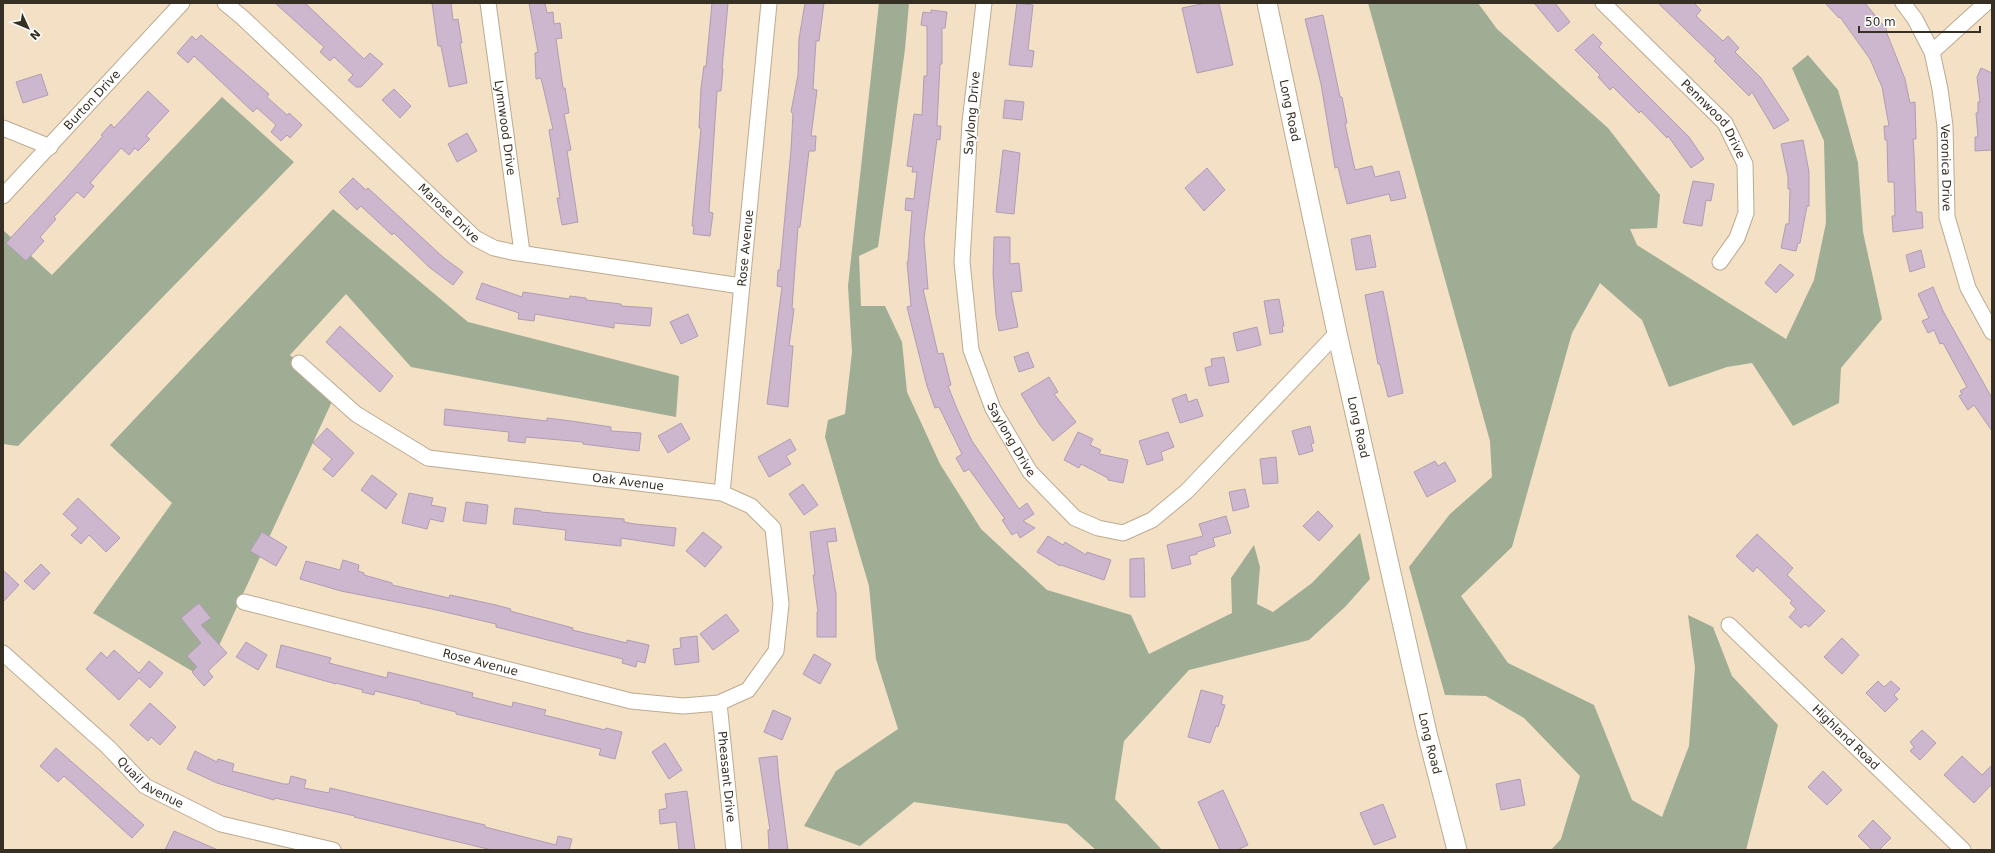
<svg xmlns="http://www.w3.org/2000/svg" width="1995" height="853" font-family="'DejaVu Sans',sans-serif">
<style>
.forest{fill:#9ead93}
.building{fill:#ccb7cf;stroke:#b19cb4}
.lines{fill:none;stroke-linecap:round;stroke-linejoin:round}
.minor-casing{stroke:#bcab91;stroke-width:17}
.tertiary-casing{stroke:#bcab91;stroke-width:21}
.minor{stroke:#fff;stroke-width:15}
.tertiary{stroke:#fff;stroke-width:19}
.labels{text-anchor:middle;stroke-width:3.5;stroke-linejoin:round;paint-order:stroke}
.street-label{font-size:12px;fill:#362f24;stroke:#fff}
</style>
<rect width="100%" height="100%" fill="#f3e0c5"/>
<g class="forest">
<polygon points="879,3 909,3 905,49 878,247 859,256 861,306 885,306 902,342 907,392 940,464 981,529 1047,590 1131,615 1149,654 1232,613 1231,578 1254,545 1260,567 1257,604 1273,612 1312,583 1360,533 1370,579 1345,607 1309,640 1189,670 1124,741 1115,799 1162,850 1096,850 1067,824 914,802 860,846 804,826 836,771 898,729 876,659 869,586 825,437 828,420 845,414 852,352 848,286"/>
<polygon points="1368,3 1478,3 1497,29 1608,128 1660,195 1657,228 1630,229 1637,245 1786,339 1814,280 1826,223 1824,141 1792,68 1808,55 1838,90 1858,163 1863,232 1882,319 1841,368 1839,403 1793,426 1752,363 1727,367 1669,387 1642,320 1600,283 1572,333 1512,547 1461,596 1508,663 1594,705 1632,800 1662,817 1689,746 1695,667 1688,615 1713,627 1732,676 1778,725 1746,850 1551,850 1561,839 1580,776 1524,718 1486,696 1445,695 1409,567 1450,514 1492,477 1490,441"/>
<polygon points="222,97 294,162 18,446 3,444 3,230 52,275"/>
<polygon points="333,209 468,322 679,376 676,417 411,367 346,294 290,355 335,395 204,678 93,613 172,503 110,445"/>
</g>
<g class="building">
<polygon points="275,3 305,3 364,59 370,53 383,64 361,87 356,87 348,80 353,75 334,57 330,61 320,52 324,47"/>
<polygon points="432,3 451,3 453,20 458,19 462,43 460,43 467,83 449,87 441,46 438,46"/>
<polygon points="529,3 545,3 547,13 553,12 554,24 560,23 562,38 556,39 563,88 565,88 569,113 564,114 571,150 567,151 578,222 562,225 557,198 560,198 549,130 553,129 541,78 536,79 535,53 538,52"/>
<polygon points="712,3 728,3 722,69 723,69 721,91 717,91 709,212 713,213 710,236 693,234 694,226 692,226 701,128 699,128 701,88 704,66 706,67"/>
<polygon points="805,3 824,3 819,41 816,41 813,89 817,90 811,136 816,136 815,151 809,151 800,227 798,227 792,308 794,309 789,346 793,346 788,407 767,404 782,287 777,286 778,270 780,270 791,150 793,113 791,112 798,75 799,39"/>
<polygon points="1017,3 1033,5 1028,50 1034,51 1032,67 1009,65"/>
<polygon points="1206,3 1219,3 1233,65 1197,73 1182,8"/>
<polygon points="1534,3 1555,3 1570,22 1558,32"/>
<polygon points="1658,3 1694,3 1701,10 1696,16 1723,41 1728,36 1739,48 1735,52 1761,78 1789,120 1774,129 1752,92 1749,96 1714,61 1716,59"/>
<polygon points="1825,3 1865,3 1887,30 1886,31 1905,79 1910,103 1915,102 1916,139 1913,139 1914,153 1916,212 1922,212 1923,228 1893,232 1892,216 1895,216 1894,182 1888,182 1887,140 1885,140 1884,126 1889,126 1882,87 1870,59 1840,17 1839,18"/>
<polygon points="931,10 947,12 945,28 942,28 942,64 940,64 937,126 941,126 940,140 937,139 924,239 928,289 923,289 938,354 943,353 951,385 948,386 957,409 972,441 1019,509 1027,503 1034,514 1023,521 1035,528 1020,538 1017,532 1012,535 1002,520 1005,519 969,469 964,472 956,458 962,454 939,407 935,408 927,386 907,307 911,306 907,262 908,262 912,211 905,210 906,198 914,199 917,172 912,172 913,167 907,166 914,114 922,115 924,76 927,76 927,26 921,25 923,12 931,13"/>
<polygon points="1323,15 1340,97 1342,97 1347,123 1345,124 1355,170 1372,166 1375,177 1399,171 1406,198 1391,201 1389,194 1347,204 1338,167 1335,168 1321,84 1305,19"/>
<polygon points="1593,34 1602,43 1599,47 1689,137 1704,159 1691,168 1668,136 1667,138 1641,111 1639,113 1613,87 1610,90 1598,77 1600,75 1575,50"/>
<polygon points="201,35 269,94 267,97 287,115 289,113 302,125 290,138 287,135 281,141 271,132 276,125 257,108 253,112 194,56 188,63 177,53 192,36 196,40"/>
<polygon points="1981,68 1992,73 1992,150 1975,151 1975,137 1978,137 1976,113 1978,113 1978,102 1980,102 1977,77"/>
<polygon points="41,74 48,95 23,103 16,82"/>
<polygon points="394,89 411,106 400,118 382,100"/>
<polygon points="148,91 169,111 146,136 150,139 138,151 135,148 129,155 121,148 90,183 94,186 84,198 77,192 54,217 56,219 40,237 44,241 26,261 6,243 67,177 103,136 101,135 111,124 114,128"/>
<polygon points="1005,100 1024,102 1022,120 1003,118"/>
<polygon points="467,133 477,151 457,162 448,144"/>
<polygon points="1803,140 1809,172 1809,206 1807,206 1800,243 1798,243 1796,251 1781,248 1786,224 1789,224 1790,189 1788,189 1788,177 1781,144"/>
<polygon points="1003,150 1020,153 1014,214 996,212"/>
<polygon points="1207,168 1225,190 1204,211 1185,188"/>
<polygon points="353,178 366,190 368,188 444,258 463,272 453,285 429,267 394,233 392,235 361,206 357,210 339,192"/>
<polygon points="1693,181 1714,184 1711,201 1706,200 1702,226 1683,223"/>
<polygon points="1370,235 1376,267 1356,270 1351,239"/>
<polygon points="994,237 1010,237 1010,264 1019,263 1022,291 1011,292 1018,327 999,331 996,315 993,274"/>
<polygon points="1921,250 1925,267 1910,272 1906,255"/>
<polygon points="1780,264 1794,275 1776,293 1765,283"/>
<polygon points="482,283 522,297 523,292 569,299 570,296 586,298 586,300 621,304 621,306 652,308 650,326 614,323 614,328 535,314 534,321 518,319 519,313 476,299"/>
<polygon points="1933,287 1943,311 1992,398 1992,431 1974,405 1968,410 1959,396 1962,394 1960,391 1967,387 1943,343 1940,344 1934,330 1928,333 1922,321 1929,318 1918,294"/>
<polygon points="1383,291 1403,393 1388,397 1380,364 1378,364 1365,295"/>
<polygon points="1279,299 1284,326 1282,326 1283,332 1270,334 1264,301"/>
<polygon points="688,314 698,336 681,344 670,322"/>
<polygon points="340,326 393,376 380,392 326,342"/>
<polygon points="1257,327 1261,345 1237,351 1233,333"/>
<polygon points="1028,352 1034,367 1019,372 1014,357"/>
<polygon points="1224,357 1229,382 1209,386 1205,368 1212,366 1211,359"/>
<polygon points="1049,377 1058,392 1054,394 1076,422 1053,441 1040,425 1021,394"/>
<polygon points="1186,394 1188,402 1197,399 1203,416 1180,423 1172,399"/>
<polygon points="445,409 547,421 547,418 571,421 611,427 611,431 641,433 639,451 583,444 583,442 526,437 525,443 508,441 509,432 444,425"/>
<polygon points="681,423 690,439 668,453 658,436"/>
<polygon points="1310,426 1314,443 1311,444 1313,451 1299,455 1292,431"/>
<polygon points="327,428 354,453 333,477 323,469 332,459 313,443"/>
<polygon points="1078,432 1093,439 1090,445 1101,450 1099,454 1128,460 1123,483 1108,480 1108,478 1081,464 1079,468 1064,460"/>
<polygon points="1168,432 1174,447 1161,452 1163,460 1147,465 1139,441"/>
<polygon points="790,439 796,450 786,456 791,464 769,477 758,457"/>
<polygon points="1276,457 1278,483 1263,484 1260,459"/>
<polygon points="1435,461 1438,466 1445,462 1456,481 1427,497 1414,472"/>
<polygon points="372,475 397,494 386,509 361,490"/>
<polygon points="803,484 818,505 804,515 789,494"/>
<polygon points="1245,489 1249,507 1233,511 1229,492"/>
<polygon points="409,493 433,498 431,505 446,508 443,522 430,519 427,529 402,523"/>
<polygon points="78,498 120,538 106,552 89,535 81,544 71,535 78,528 63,514"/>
<polygon points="466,502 488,505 486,524 463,521"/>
<polygon points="515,508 541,511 541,512 624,519 624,522 635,524 676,528 674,546 621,538 621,546 565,540 566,530 513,524"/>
<polygon points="1318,511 1333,526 1319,541 1303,526"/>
<polygon points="1226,516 1231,533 1213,538 1215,546 1197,552 1197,554 1189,556 1191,564 1172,569 1167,545 1203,536 1199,524"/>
<polygon points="835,528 837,541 827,542 836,594 836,637 817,637 817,612 818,612 813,575 815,575 810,532"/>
<polygon points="262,532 287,547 276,566 250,551"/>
<polygon points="703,532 722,547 705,567 686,551"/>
<polygon points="1757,534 1793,568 1787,575 1825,611 1809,627 1805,624 1801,628 1789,617 1796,609 1790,603 1792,601 1757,567 1753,572 1736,556"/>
<polygon points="1048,536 1063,545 1065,542 1086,555 1087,552 1111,560 1104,580 1061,565 1060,566 1037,552"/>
<polygon points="1144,558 1145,597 1130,597 1130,559"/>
<polygon points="343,560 359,565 358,571 364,573 364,575 392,583 392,585 449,598 450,595 496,605 511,609 510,611 573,628 572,630 627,643 627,640 649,645 645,663 637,661 636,667 622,663 623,659 496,627 496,624 432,609 341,591 300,579 306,561 340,570"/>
<polygon points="41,564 50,573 34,590 24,581"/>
<polygon points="3,570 19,585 3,602"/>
<polygon points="199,603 211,618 201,625 227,653 208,671 213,677 204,686 192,672 197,667 187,656 201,643 181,618"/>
<polygon points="726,614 739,631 713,650 700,634"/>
<polygon points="697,636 699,662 675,665 673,649 681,648 680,638"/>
<polygon points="1842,638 1859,655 1842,674 1824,657"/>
<polygon points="246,642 267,655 258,670 236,657"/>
<polygon points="281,645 331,658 329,663 387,678 388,672 473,693 472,697 512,707 513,702 546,710 544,715 605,730 606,728 622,732 615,759 599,755 601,749 456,714 456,712 420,703 421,702 375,691 374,695 362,692 363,690 336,683 336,684 276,667"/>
<polygon points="114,650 139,673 149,661 163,673 150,688 139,678 119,700 86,669 101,652 107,658"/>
<polygon points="814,654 831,664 820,684 803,674"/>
<polygon points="1878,681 1884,687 1891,681 1900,689 1894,695 1898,699 1885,712 1866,693"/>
<polygon points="1201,690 1223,696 1221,704 1225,705 1218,727 1216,726 1210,743 1188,737"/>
<polygon points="150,703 176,727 160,745 151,737 148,741 130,725"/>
<polygon points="773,710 791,718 782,740 764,732"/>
<polygon points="1922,730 1936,743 1920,760 1910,751 1914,747 1910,742"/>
<polygon points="665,743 682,770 669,779 652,752"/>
<polygon points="56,748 144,825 132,838 64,776 58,782 40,766"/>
<polygon points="195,751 217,762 218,759 234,764 232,771 284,784 289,784 291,776 306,780 304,788 329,793 330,788 485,825 485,827 556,845 558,836 572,839 569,850 492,850 354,817 355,816 275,798 274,800 217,783 187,769"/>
<polygon points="777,756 779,780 788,850 769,850 768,830 770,830 759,758"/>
<polygon points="1962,756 1982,775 1992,765 1992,784 1974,803 1944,775"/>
<polygon points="1823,771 1842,790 1827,805 1808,787"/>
<polygon points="1520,779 1525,805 1501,810 1496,784"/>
<polygon points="1223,790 1248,845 1237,850 1220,850 1198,802"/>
<polygon points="687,791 695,850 679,850 676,822 660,824 659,810 667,808 665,794"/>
<polygon points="1383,804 1396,837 1374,845 1360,813"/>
<polygon points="1873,820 1891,838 1879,850 1872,850 1858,836"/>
<polygon points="174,831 218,850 165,850"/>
</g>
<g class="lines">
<defs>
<g id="minor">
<path id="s1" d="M225 3 243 18 475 238 494 248 512 252 741 286"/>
<path id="s2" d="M488 3 522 252"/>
<path id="s3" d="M984 3 970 122 962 262 971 350 993 409 1030 472 1075 518 1098 528 1123 533 1152 520 1187 491 1337 333"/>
<path id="s4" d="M1603 3 1725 123 1745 164 1746 213 1737 238 1720 262"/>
<path id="s5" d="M1903 3 1915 19 1932 52 1940 89 1945 126 1947 217 1968 288 1992 332"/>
<polyline points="1932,52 1986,3"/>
<polyline points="3,128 50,147"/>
<path id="s6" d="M3 196 182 3"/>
<path id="s7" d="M722 493 769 3"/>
<path id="s8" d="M244 602 631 701 683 706 719 703 748 690 776 651 781 604 773 528 751 506 722 493 428 458 356 414 299 363"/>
<path id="s9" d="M1729 625 1963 850"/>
<path id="s10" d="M3 653 108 747 145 786 221 824 333 850"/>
<path id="s11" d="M719 703 734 850"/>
</g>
<g id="tertiary">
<path id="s12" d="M1267 3 1337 333 1427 733 1457 850"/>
</g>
</defs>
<use href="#minor" class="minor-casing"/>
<use href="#tertiary" class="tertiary-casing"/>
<use href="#minor" class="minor"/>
<use href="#tertiary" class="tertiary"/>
</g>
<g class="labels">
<g class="street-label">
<text dy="4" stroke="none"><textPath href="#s6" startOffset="131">Burton Drive</textPath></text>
<text dy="4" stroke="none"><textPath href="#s12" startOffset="110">Long Road</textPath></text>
<text transform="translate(972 113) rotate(-85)" y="4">Saylong Drive</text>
<text dy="4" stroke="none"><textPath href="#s4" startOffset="161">Pennwood Drive</textPath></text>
<text dy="4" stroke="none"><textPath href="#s2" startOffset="126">Lynnwood Drive</textPath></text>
<text dy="4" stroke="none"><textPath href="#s5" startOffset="174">Veronica Drive</textPath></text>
<text dy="4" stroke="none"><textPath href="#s1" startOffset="307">Marose Drive</textPath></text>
<text dy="4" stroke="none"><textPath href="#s7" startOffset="246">Rose Avenue</textPath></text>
<text dy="4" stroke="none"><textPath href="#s12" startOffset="434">Long Road</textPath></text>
<text dy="4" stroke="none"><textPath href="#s3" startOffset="447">Saylong Drive</textPath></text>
<text transform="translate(628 482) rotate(7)" y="4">Oak Avenue</text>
<text dy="4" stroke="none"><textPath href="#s8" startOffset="244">Rose Avenue</textPath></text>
<text dy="4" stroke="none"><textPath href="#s9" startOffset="162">Highland Road</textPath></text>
<text dy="4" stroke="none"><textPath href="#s12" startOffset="758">Long Road</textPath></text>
<text dy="4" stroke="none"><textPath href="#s11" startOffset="74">Pheasant Drive</textPath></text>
<text dy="4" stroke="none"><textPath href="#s10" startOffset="197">Quail Avenue</textPath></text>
</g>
</g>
<rect width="1995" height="853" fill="none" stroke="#362f24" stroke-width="8"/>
<g transform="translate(28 28) rotate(134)" stroke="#ffffff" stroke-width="3" paint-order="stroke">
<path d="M0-3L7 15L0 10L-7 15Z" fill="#362f24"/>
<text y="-6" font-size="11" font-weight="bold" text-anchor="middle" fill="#362f24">N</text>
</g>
<path d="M1859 26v6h121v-6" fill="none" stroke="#362f24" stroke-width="2"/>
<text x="1865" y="26" font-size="12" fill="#362f24" stroke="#ffffff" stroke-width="3" paint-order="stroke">50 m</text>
</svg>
